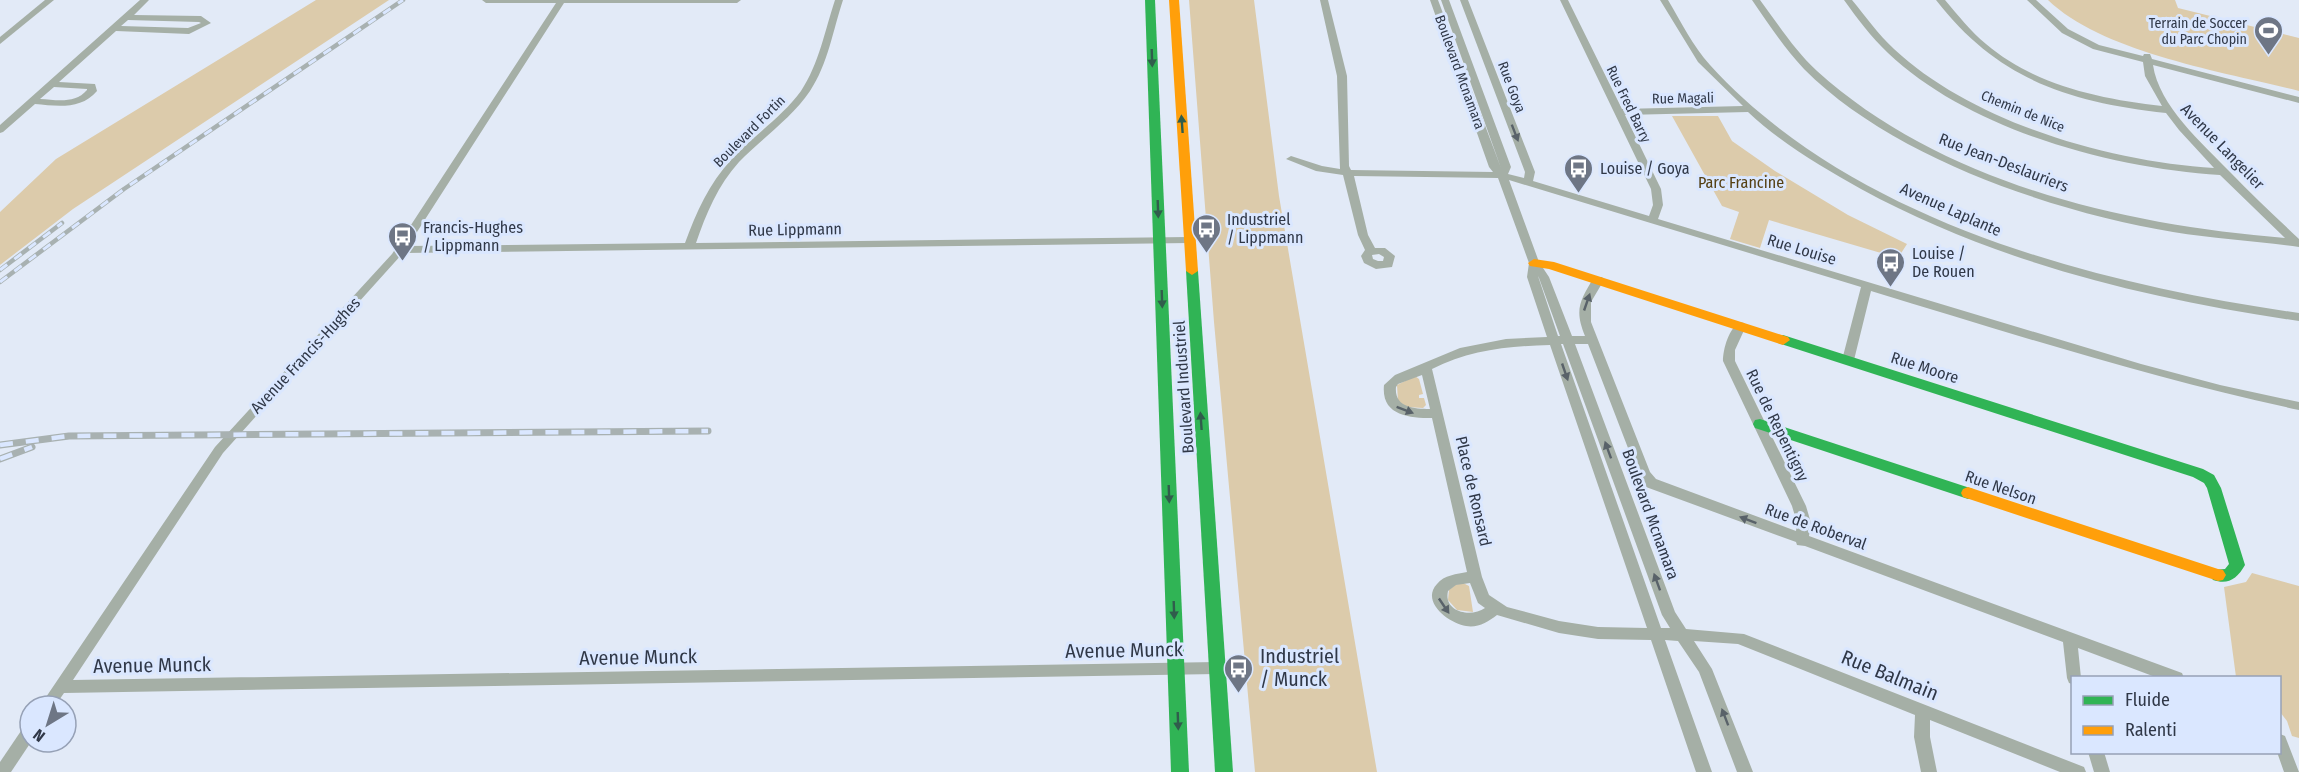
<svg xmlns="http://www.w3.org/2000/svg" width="2299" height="772" font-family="'Fira Sans Condensed',sans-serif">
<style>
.green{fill:#dccbab}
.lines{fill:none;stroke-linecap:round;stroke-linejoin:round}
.street{fill:#a5afa6;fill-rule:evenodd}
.fast{fill:#30b455;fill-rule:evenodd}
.slow{fill:#ff9f0a;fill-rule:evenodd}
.rail-far1-casing{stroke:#a8b1b1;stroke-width:4.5}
.rail-casing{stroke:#a8b1b1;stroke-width:7}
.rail-far1{stroke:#dae7ff;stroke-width:3;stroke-dasharray:9;stroke-linecap:butt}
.rail{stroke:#dae7ff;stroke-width:4.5;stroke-dasharray:13;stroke-linecap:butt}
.oneway{fill:#305d4c}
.oneway2{fill:#596269}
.labels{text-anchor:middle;stroke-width:6;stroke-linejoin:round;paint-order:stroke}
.far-poi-label{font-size:14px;fill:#303848;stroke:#dae7ff;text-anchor:end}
.far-street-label{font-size:14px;fill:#303848;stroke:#dae7ff}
.street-label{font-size:16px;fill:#303848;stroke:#dae7ff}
.poi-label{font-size:16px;fill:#303848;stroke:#dae7ff;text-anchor:start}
.park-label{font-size:16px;fill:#554014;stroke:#dae7ff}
.near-street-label{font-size:20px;fill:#303848;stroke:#dae7ff}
.near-poi-label{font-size:20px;fill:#303848;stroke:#dae7ff;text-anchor:start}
</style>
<rect width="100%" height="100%" fill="#e2eaf7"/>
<g class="green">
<polygon points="316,0 389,0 73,209 0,265 0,212 56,159"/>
<polygon points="1189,0 1254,0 1279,196 1377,772 1255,772 1214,322"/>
<path d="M2048 0H2175L2178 8 2299 38V91C2225 72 2103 53 2048 0Z"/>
<polygon points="1672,116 1718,116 1732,141 1775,171 1848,215 1907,244 1898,258 1769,220 1760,248 1730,239 1739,212 1722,206"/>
<polygon points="1415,376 1419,379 1423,394 1419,395 1419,398 1424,398 1426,405 1423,408 1407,407 1398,401 1397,385"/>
<polygon points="2252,573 2299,586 2299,738 2292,736 2287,721 2280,712 2280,678 2236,677 2224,587 2246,582"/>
<polygon points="1463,583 1469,586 1473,612 1457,610 1448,600 1449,590 1455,585"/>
</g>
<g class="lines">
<g class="street">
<polygon points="45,0 54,0 0,44 0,37"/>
<path d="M140 0H149L134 15 201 16 211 23 189 34 116 31 59 82 95 84 97 91C81 110 57 106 35 104L3 132 0 133V125ZM128 20 199 22 201 23 188 28 121 26ZM54 87 87 89V90C75 104 57 100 40 99Z"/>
<path d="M482 0H741L737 3H564L408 246 685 243C696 213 709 183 732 159 754 135 782 117 801 91 819 64 825 30 835 0H843C833 30 828 64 810 91 791 119 762 138 739 162 718 185 706 214 696 243L1189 237 1194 240 1189 243 403 253 223 453 73 680 1217 662 1222 663 1224 668 1222 673 1217 674 64 693 55 706H40L215 447 392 254 556 3H486Z"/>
<path d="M1320 0H1328L1347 76 1349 166 1351 170 1493 172 1489 167 1430 0H1438L1501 168 1441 0H1449L1511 167 1508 174 1524 178 1525 172 1460 0H1468L1535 172 1533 181 1649 216 1653 205 1651 189 1560 0H1568L1622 109 1743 106 1698 62 1660 0H1668C1681 22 1693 46 1710 65 1853 222 2096 284 2299 313V321C2147 299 1997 263 1861 189 1822 167 1781 143 1748 112L1625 115 1661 189 1663 205 1658 219 2141 364 2220 385 2299 402V410C2154 379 2013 334 1871 291L1854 360 1848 364 1842 360 1861 287 1509 180 1539 262 1549 277 1572 336H1585C1574 309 1580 301 1594 277H1602L1604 280 1591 302V322L1650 472 1656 479 1796 531 1797 523 1792 506 1723 361C1723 349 1729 328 1740 322L1744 323 1746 326 1735 350V361L1806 506 1811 523 1809 536 2182 673 2184 678H2158L2078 648 2081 678H2072V684L2069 683 2067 678 2063 642 1805 546 1797 545 1796 542 1646 487 1638 474 1588 344H1575L1675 612 1686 629 1744 634 2084 767 2086 772H2060L1930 720V737L1937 772H1921L1914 737 1915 715 1738 644 1694 641 1712 669 1753 772H1737L1699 672 1678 641 1665 640 1712 772H1696L1651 640 1598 639 1559 633 1497 615C1488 622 1478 628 1466 626 1450 624 1420 602 1437 584 1444 575 1457 574 1467 572L1432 418C1408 418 1381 415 1384 385L1395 375 1460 348 1506 339 1547 337 1527 277 1529 263 1498 178 1354 176 1368 235 1375 248H1385L1395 256 1392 267 1376 269 1364 263 1361 256 1365 250 1358 235 1343 175 1316 171 1286 159 1291 156 1322 166 1340 169 1337 76ZM1379 254 1384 257 1383 261H1378L1373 259 1372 255ZM1538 276 1539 278 1560 336H1558ZM1561 344H1563L1662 615 1670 628H1661ZM1550 345 1647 628 1598 627 1559 621 1507 607 1489 595 1482 577 1432 369C1469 350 1508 346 1550 345ZM1422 375 1430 409C1413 409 1394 407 1396 387L1398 384ZM1470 583 1478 603 1485 608C1471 618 1443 612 1448 591L1456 585Z"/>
<path d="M1752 0H1760C1778 24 1795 51 1817 71 1941 183 2123 225 2285 238L2220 175C2111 168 1969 130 1888 53 1871 37 1857 18 1844 0H1852C1866 17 1878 34 1894 49 1972 122 2109 162 2214 168L2179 130 2166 113C2069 102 1998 80 1936 0H1945C1958 15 1970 31 1986 44 2034 85 2100 99 2162 106L2145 76 2143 62 2093 49 2062 33 2027 0H2036L2068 29 2099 45 2143 56 2144 54H2150L2152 59 2299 97V103L2153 65C2159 106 2202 143 2230 172 2251 194 2276 217 2299 239V247C2258 241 2215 239 2173 232 2053 212 1891 157 1804 69 1784 48 1768 23 1752 0Z"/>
<polygon points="30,723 31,742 11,772 0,772 0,762 25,725"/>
<polygon points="2280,734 2285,736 2299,772 2284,772 2277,752 2280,752"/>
<polygon points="2088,752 2104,752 2110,772 2094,772"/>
</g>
<g class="fast">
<polygon points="1145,0 1155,0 1189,772 1171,772"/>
<polygon points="1192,267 1198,271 1233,772 1215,772 1186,271"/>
<path d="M1783 335 2203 469 2214 475 2221 488 2245 565C2237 579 2228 585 2213 580L2210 575 2213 570 2225 569 2229 564 2207 488 2204 483 2193 477 1778 343 1776 340 1778 337Z"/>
<polygon points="1760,419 1973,489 1975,493 1973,497 1968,499 1755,428 1753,424 1755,420"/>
</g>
<g class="slow">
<polygon points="1169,0 1179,0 1198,271 1192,275 1186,271"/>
<polygon points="1534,259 1554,262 1788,337 1790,340 1783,345 1549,269 1530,266 1528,263"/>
<polygon points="1968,487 2218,569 2223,570 2226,575 2223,580 2218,581 1963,497 1961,493 1963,489"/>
</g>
<defs>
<g id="rail-far1">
<polyline points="0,270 62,223"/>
<polyline points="0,282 124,189 403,0"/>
</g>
<g id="rail">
<polyline points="0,445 69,436 708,431"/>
<polyline points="0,459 32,447"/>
</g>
</defs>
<use href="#rail-far1" class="rail-far1-casing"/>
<use href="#rail" class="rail-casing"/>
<use href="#rail-far1" class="rail-far1"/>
<use href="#rail" class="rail"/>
</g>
<defs><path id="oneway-solid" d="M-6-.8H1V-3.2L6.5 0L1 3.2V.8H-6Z" transform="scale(1.5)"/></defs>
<g class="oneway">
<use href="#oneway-solid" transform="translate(1152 58) rotate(88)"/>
<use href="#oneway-solid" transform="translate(1182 124) rotate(-94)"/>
<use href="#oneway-solid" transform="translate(1158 209) rotate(88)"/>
<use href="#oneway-solid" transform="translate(1162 299) rotate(88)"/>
<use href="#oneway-solid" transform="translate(1201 421) rotate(-94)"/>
<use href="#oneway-solid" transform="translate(1169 494) rotate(88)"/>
<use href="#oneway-solid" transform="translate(1174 610) rotate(88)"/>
<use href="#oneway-solid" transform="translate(1178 721) rotate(88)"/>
</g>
<g class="oneway2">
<use href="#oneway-solid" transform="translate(1515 133) rotate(69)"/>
<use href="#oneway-solid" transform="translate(1587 302) rotate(-71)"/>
<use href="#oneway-solid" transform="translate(1565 372) rotate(71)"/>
<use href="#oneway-solid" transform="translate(1405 410) rotate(21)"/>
<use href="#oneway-solid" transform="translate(1608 450) rotate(-110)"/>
<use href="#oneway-solid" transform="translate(1748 520) rotate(-159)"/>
<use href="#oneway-solid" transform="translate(1657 582) rotate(-110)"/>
<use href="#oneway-solid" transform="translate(1444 606) rotate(56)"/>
<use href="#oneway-solid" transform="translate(1725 717) rotate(-111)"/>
</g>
<defs>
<symbol id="stadium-pin" viewBox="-11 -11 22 30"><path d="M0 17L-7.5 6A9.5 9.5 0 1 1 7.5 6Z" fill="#6e7685" stroke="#dae7ff"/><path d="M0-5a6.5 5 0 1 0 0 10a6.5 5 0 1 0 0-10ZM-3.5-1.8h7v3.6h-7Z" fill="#fff"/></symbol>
<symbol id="bus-pin" viewBox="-11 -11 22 30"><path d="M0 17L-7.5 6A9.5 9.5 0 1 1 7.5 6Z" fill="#6e7685" stroke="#dae7ff"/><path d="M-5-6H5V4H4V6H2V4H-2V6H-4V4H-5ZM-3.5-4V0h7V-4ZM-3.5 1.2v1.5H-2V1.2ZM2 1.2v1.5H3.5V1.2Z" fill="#fff"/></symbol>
</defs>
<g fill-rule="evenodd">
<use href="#stadium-pin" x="2252" y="14" width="33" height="45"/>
<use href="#bus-pin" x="1562" y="152" width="33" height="45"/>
<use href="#bus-pin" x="1190" y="212" width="33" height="45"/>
<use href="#bus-pin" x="386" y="220" width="33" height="45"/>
<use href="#bus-pin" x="1874" y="246" width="33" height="45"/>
<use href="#bus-pin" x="1222" y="652" width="33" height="45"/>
</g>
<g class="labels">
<g class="far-poi-label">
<text x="2247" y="28">Terrain de Soccer<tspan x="2247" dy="16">du Parc Chopin</tspan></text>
</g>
<g class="far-street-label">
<text transform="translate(1460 72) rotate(70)" y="5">Boulevard Mcnamara</text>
<text transform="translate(1512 87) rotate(69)" y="5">Rue Goya</text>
<text transform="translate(1683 98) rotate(-1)" y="5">Rue Magali</text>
<text transform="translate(1629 104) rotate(64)" y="5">Rue Fred Barry</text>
<text transform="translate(2023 111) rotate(22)" y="5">Chemin de Nice</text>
<text transform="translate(749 131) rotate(-45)" y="5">Boulevard Fortin</text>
</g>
<g class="street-label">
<text transform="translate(2223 146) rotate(46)" y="6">Avenue Langelier</text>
<text transform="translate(2004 162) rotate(21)" y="6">Rue Jean-Deslauriers</text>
<text transform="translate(1951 209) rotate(24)" y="6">Avenue Laplante</text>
<text transform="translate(795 229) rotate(-1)" y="6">Rue Lippmann</text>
<text transform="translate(1802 249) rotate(17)" y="6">Rue Louise</text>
<text transform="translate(305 355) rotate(-47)" y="6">Avenue Francis-Hughes</text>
<text transform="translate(1925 367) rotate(18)" y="6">Rue Moore</text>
<text transform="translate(1183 387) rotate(-94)" y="6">Boulevard Industriel</text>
<text transform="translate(1778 425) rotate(64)" y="6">Rue de Repentigny</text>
<text transform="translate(2001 487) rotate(19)" y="6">Rue Nelson</text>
<text transform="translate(1474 491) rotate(77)" y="6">Place de Ronsard</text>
<text transform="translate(1651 514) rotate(70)" y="6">Boulevard Mcnamara</text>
<text transform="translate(1816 526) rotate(20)" y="6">Rue de Roberval</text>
</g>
<g class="poi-label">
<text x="1600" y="174">Louise / Goya</text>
<text x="1227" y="225">Industriel<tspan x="1227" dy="18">/ Lippmann</tspan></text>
<text x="423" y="233">Francis-Hughes<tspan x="423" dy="18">/ Lippmann</tspan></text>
<text x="1912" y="259">Louise /<tspan x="1912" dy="18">De Rouen</tspan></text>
</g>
<g class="park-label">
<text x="1741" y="188">Parc Francine</text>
</g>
<g class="near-street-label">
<text transform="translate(1124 650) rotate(-1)" y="7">Avenue Munck</text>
<text transform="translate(638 657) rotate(-1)" y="7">Avenue Munck</text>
<text transform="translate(152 665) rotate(-1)" y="7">Avenue Munck</text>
<text transform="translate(1890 675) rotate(22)" y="7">Rue Balmain</text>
</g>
<g class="near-poi-label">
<text x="1260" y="663">Industriel<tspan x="1260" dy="23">/ Munck</tspan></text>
</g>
</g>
<rect x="2071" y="676" width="210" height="78" fill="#dae7ff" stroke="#96a1b6" stroke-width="1.5"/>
<rect x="2083" y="696" width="30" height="9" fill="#30b455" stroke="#96a1b6" stroke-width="1.5"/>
<text x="2125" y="706" font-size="18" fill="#303848">Fluide</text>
<rect x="2083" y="726" width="30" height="9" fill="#ff9f0a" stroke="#96a1b6" stroke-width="1.5"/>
<text x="2125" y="736" font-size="18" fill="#303848">Ralenti</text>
<g transform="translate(48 724) rotate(218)"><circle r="28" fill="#dae7ff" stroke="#96a1b6" stroke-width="1.5"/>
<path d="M0-4.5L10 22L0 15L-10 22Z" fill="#6e7685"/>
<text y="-9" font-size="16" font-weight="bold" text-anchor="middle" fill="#303848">N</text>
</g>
</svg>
